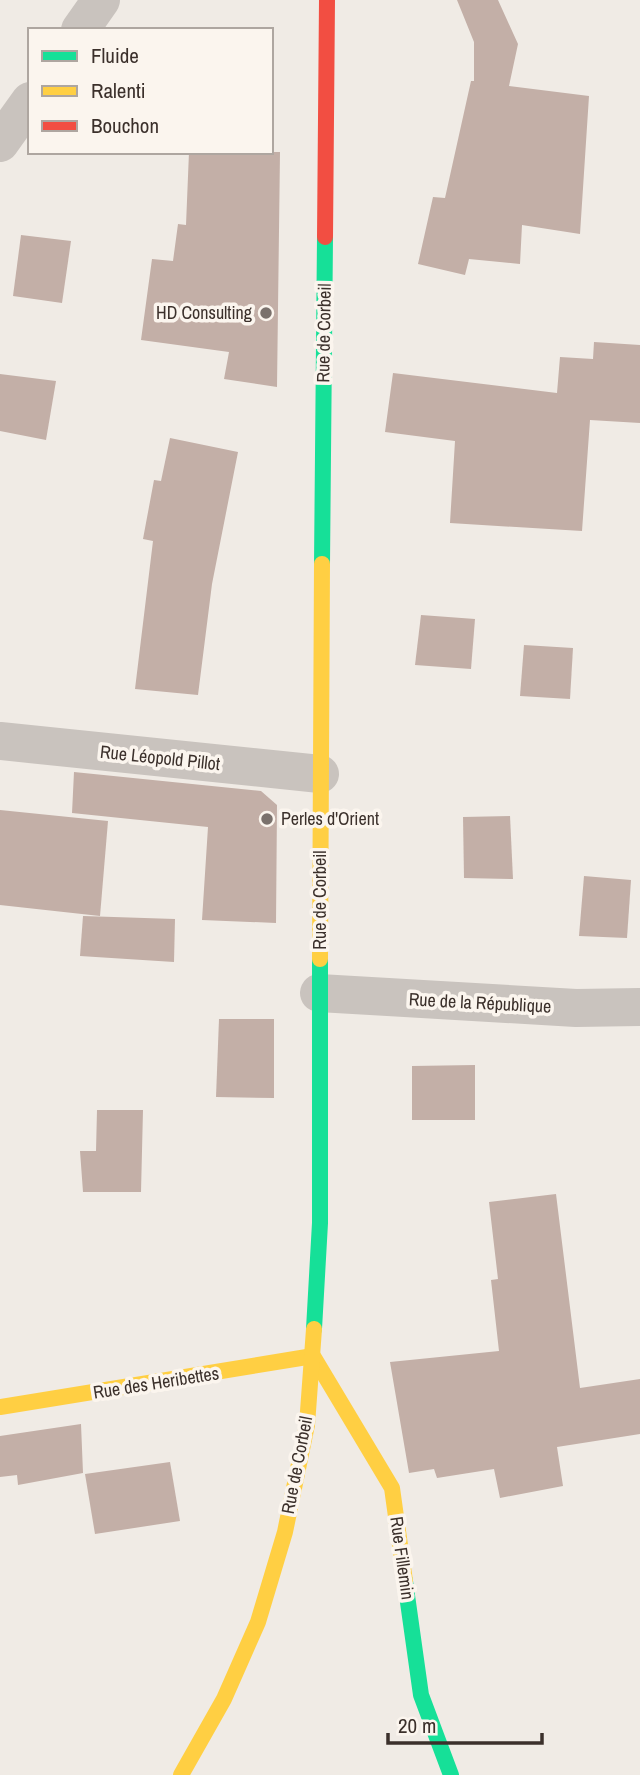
<svg xmlns="http://www.w3.org/2000/svg" width="640" height="1775" font-family="'Archivo Narrow',sans-serif">
<style>
.building{fill:#c3afa7}
.lines{fill:none;stroke-linecap:round;stroke-linejoin:round}
.street{stroke:#c9c3be;stroke-width:38}
.fast{stroke:#16e098;stroke-width:16}
.slow{stroke:#ffcf43;stroke-width:16}
.jam{stroke:#f24e42;stroke-width:16}
.poi-dot{fill:#7a716c;stroke:#fbf5ee;stroke-width:2.5}
.labels{text-anchor:middle;stroke-width:7;stroke-linejoin:round;paint-order:stroke}
.poi-label{font-size:18px;fill:#3b302b;stroke:#fbf5ee;text-anchor:end}
.street-label{font-size:18px;fill:#3b302b;stroke:#fbf5ee}
</style>
<rect width="100%" height="100%" fill="#f0ebe5"/>
<g class="building">
<polygon points="457,0 498,0 518,44 509,86 589,96 580,234 522,225 520,264 469,259 465,275 418,264 433,197 445,198 471,81 474,81 474,42"/>
<polygon points="189,152 280,152 277,387 224,379 229,352 141,340 152,259 173,261 178,224 186,225"/>
<polygon points="21,235 71,241 62,303 13,296"/>
<polygon points="594,342 640,345 640,423 590,420 582,531 450,523 455,441 385,432 393,373 557,393 560,357 593,359"/>
<polygon points="0,374 56,381 46,440 0,431"/>
<polygon points="170,438 238,452 212,584 198,695 135,689 153,541 143,539 154,480 161,481"/>
<polygon points="421,615 475,619 471,669 415,665"/>
<polygon points="524,645 573,648 570,699 520,696"/>
<polygon points="74,772 261,791 277,805 276,923 202,920 208,827 72,813"/>
<polygon points="0,810 108,821 100,916 0,905"/>
<polygon points="510,816 513,879 464,878 463,817"/>
<polygon points="584,876 631,880 627,938 579,936"/>
<polygon points="83,916 175,919 174,962 80,956"/>
<polygon points="219,1019 274,1019 274,1098 216,1097"/>
<polygon points="475,1065 475,1120 412,1120 412,1066"/>
<polygon points="97,1110 143,1110 141,1192 83,1192 80,1151 96,1151"/>
<polygon points="556,1194 580,1388 640,1379 640,1434 557,1447 563,1486 500,1498 494,1469 437,1478 434,1469 409,1473 390,1362 499,1351 491,1280 498,1279 489,1202"/>
<polygon points="81,1424 83,1473 18,1485 17,1475 0,1477 0,1436"/>
<polygon points="170,1462 180,1521 95,1534 85,1474"/>
</g>
<g class="lines">
<g class="street">
<polyline points="80,30 101,0"/>
<polyline points="0,143 30,101"/>
<polyline points="0,741 320,774"/>
<polyline points="319,993 576,1008 640,1007"/>
</g>
<g class="fast">
<polyline points="322,564 325,237"/>
<polyline points="314,1329 320,1223 320,959"/>
<polyline points="405,1581 421,1695 451,1775"/>
</g>
<g class="slow">
<polyline points="320,959 322,564"/>
<polyline points="0,1407 313,1356 392,1488 405,1581"/>
<polyline points="181,1775 224,1699 258,1622 285,1532 307,1425 314,1329"/>
</g>
<polyline class="jam" points="325,237 327,0"/>
</g>
<g class="poi-dot">
<circle cx="266" cy="313" r="7"/>
<circle cx="267" cy="819" r="7"/>
</g>
<g class="labels">
<g class="poi-label">
<text x="252" y="319">HD Consulting</text>
<text x="281" y="825" text-anchor="start">Perles d'Orient</text>
</g>
<g class="street-label">
<text transform="translate(324 333) rotate(-89)" y="6">Rue de Corbeil</text>
<text transform="translate(160 758) rotate(6)" y="6">Rue Léopold Pillot</text>
<text transform="translate(320 900) rotate(-90)" y="6">Rue de Corbeil</text>
<text transform="translate(480 1003) rotate(3)" y="6">Rue de la République</text>
<text transform="translate(156 1383) rotate(-9)" y="6">Rue des Heribettes</text>
<text transform="translate(297 1465) rotate(-79)" y="6">Rue de Corbeil</text>
<text transform="translate(402 1558) rotate(82)" y="6">Rue Fillemin</text>
</g>
</g>
<rect x="28" y="28" width="245" height="126" fill="#fbf5ee" stroke="#aea6a0" stroke-width="2"/>
<rect x="42" y="51" width="35" height="10" fill="#16e098" stroke="#aea6a0" stroke-width="2"/>
<text x="91" y="63" font-size="21" fill="#3b302b">Fluide</text>
<rect x="42" y="86" width="35" height="10" fill="#ffcf43" stroke="#aea6a0" stroke-width="2"/>
<text x="91" y="98" font-size="21" fill="#3b302b">Ralenti</text>
<rect x="42" y="121" width="35" height="10" fill="#f24e42" stroke="#aea6a0" stroke-width="2"/>
<text x="91" y="133" font-size="21" fill="#3b302b">Bouchon</text>
<path d="M388 1733v10h154v-10" fill="none" stroke="#3b302b" stroke-width="3.5"/>
<text x="398" y="1733" font-size="21" fill="#3b302b" stroke="#fbf5ee" stroke-width="5" paint-order="stroke">20 m</text>
</svg>
